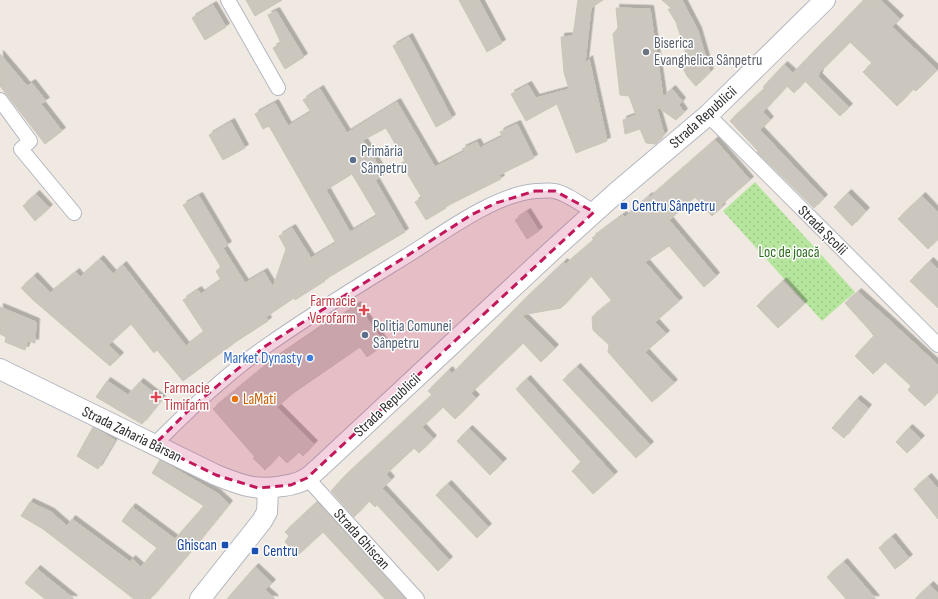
<svg xmlns="http://www.w3.org/2000/svg" width="938" height="599" font-family="'Sofia Sans Condensed',sans-serif">
<style>
.park{fill:url(#park-dots)}
.building{fill:#cbc7bf;stroke:#cbc5ba;fill-rule:evenodd;filter:url(#shadow)}
.lines{fill:none;stroke-linecap:round;stroke-linejoin:round}
.street-casing{stroke:#b4b7c1;stroke-width:16}
.secondary-casing{stroke:#b4b7c1;stroke-width:22}
.street{stroke:#fff;stroke-width:14}
.secondary{stroke:#fff;stroke-width:20}
.marked{fill:#c2185b;fill-opacity:0.2;stroke:#c2185b;stroke-width:3;stroke-dasharray:8 5;stroke-linejoin:round}
.worship-dot{fill:#6b7280;stroke:#fff;stroke-width:1.5}
.service-dot{fill:#5c6f8a;stroke:#fff;stroke-width:1.5}
.transit-dot{fill:#1a4fb4;stroke:#fff;stroke-width:1.5}
.health-dot{fill:#e0444e;stroke:#fff;stroke-width:1.5}
.shop-dot{fill:#3f7fe0;stroke:#fff;stroke-width:1.5}
.food-dot{fill:#e8710a;stroke:#fff;stroke-width:1.5}
.labels{text-anchor:middle;stroke-width:3;stroke-linejoin:round;paint-order:stroke}
.worship-label{font-size:15px;fill:#5b616d;stroke:#fff;text-anchor:start}
.street-label{font-size:15px;fill:#2e2e2e;stroke:#fff}
.service-label{font-size:15px;fill:#4e5e75;stroke:#fff;text-anchor:start}
.transit-label{font-size:15px;fill:#164399;stroke:#fff;text-anchor:start}
.park-label{font-size:15px;fill:#2c6e1b;stroke:#fff}
.health-label{font-size:15px;fill:#be3a42;stroke:#fff;text-anchor:end}
.shop-label{font-size:15px;fill:#366cbe;stroke:#fff;text-anchor:end}
.food-label{font-size:15px;fill:#c56008;stroke:#fff;text-anchor:start}
</style>
<defs>
<pattern id="park-dots" width="8" height="8" patternUnits="userSpaceOnUse"><rect width="8" height="8" fill="#b6e59e"/><path d="M2 2h.1M6 6h.1" fill="none" stroke="#9dc588" stroke-width="1.8" stroke-linecap="round"/></pattern>
<filter id="shadow"><feDropShadow dx="3.5" dy="-3.5" stdDeviation="0" flood-color="#0004"/></filter>
</defs>
<rect width="100%" height="100%" fill="#efe9e1"/>
<polygon class="park" points="755,182 855,292 822,321 723,211"/>
<g class="building">
<polygon points="246,0 282,0 255,16"/>
<polygon points="459,0 479,0 502,43 487,52"/>
<polygon points="578,0 603,0 591,8 585,63 589,59 607,141 576,153 557,104 526,121 511,94 528,85 536,98 569,89 564,72 561,37 573,36"/>
<polygon points="662,0 682,0 698,31 710,72 696,86 687,76 680,62 686,56 684,47 676,22 668,9 672,9"/>
<polygon points="864,0 880,0 900,19 892,27 937,70 916,91 913,89 897,106 863,72 872,63 850,42 819,73 820,74 818,76 849,107 840,116 805,81 794,93 787,86 763,112 770,120 760,130 824,198 814,208 757,152 758,151 730,121 765,88 763,87 784,65 793,73"/>
<polygon points="213,5 226,27 205,40 192,18"/>
<polygon points="616,8 650,9 663,97 672,89 682,101 679,105 684,112 676,120 656,106 664,134 656,144 646,143 640,129 625,134 623,120 636,115 629,96 620,95 613,34 618,28"/>
<polygon points="276,11 304,57 285,69 273,48 281,43 268,15"/>
<polygon points="409,37 452,118 436,127 393,46"/>
<polygon points="0,54 27,86 32,83 46,101 41,104 62,131 45,144 0,86"/>
<path d="M320 89 347 133 397 102 435 167 464 152 462 149 477 142 480 148 502 137 500 132 517 124 534 158 499 175 501 179 445 207 446 208 426 220 415 202 422 198 401 163 405 161 386 128 363 140 384 175 375 180 405 232 324 280 325 281 295 300 294 298 266 317 268 321 237 341 183 381 157 350 154 353 131 324 108 345 120 356 110 366 32 299 21 288 34 276 50 293 76 272 80 277 100 259 113 274 123 265 186 346 204 332 183 300 198 290 201 294 221 280 216 271 221 267 183 205 199 196 228 245 223 248 245 283 264 272 273 287 286 249 279 236 292 228 311 258 336 243 269 126 263 129 255 114 275 103 288 126 311 112 303 100ZM352 174 377 216 350 232 326 190Z"/>
<polygon points="231,122 245,148 223,160 209,135"/>
<polygon points="715,140 750,180 721,205 722,207 712,216 695,197 669,220 716,276 704,287 669,246 645,262 679,301 655,322 666,334 645,352 674,383 652,402 608,352 609,345 593,330 592,317 612,301 591,276 561,308 522,315 555,348 541,362 523,343 471,393 476,398 455,419 443,407 422,427 433,439 419,453 414,448 386,474 391,480 382,488 449,560 438,571 377,505 375,507 369,501 354,517 331,491 345,476 432,395 428,391 449,370 452,374 525,299 564,262 566,264 594,240 592,238 623,215 625,217 649,196 650,197"/>
<polygon points="848,193 866,211 852,226 834,207"/>
<polygon points="36,194 49,208 35,221 23,206"/>
<polygon points="922,196 938,213 938,239 928,249 898,219"/>
<polygon points="527,212 539,231 527,239 515,220"/>
<polygon points="930,261 938,269 938,308 910,281"/>
<polygon points="783,281 804,304 778,328 757,306"/>
<polygon points="858,292 887,318 938,365 938,392 925,406 908,390 911,386 885,362 873,374 855,356 874,336 872,334 872,333 845,303"/>
<polygon points="357,305 385,344 367,357 360,347 292,394 277,407 314,444 303,456 299,452 287,463 279,455 265,470 253,458 255,457 213,409 270,362 327,323 329,325"/>
<polygon points="0,307 36,322 35,343 28,341 25,350 5,342 6,337 0,334"/>
<polygon points="577,367 650,445 636,458 563,380"/>
<polygon points="527,379 614,475 593,494 572,471 581,462 516,389"/>
<polygon points="107,381 128,395 140,382 162,399 142,424 96,397"/>
<polygon points="857,399 868,408 844,438 832,428"/>
<polygon points="93,427 115,440 98,469 77,456"/>
<polygon points="909,428 921,439 907,453 896,442"/>
<polygon points="469,429 503,462 490,475 457,441"/>
<polygon points="160,460 217,493 229,504 191,551 150,599 134,599 43,529 21,516 30,502 51,512 67,526 72,519 130,562 132,559 141,567 157,548 122,521 132,507 175,539 204,506 152,473"/>
<polygon points="928,477 938,489 938,519 914,489"/>
<polygon points="448,484 488,527 477,538 436,495"/>
<polygon points="317,502 406,599 385,599 323,532 298,555 285,542 289,536 285,532"/>
<polygon points="892,537 909,558 895,569 879,548"/>
<polygon points="844,562 876,599 846,599 827,577"/>
<polygon points="255,567 272,583 265,590 275,599 227,599"/>
<polygon points="37,569 74,599 45,599 25,583"/>
<polygon points="930,585 938,593 938,599 915,599"/>
</g>
<g class="lines">
<defs>
<g id="street">
<polyline points="228,0 278,88"/>
<polyline points="0,100 30,141 21,149 74,213"/>
<polyline points="708,115 938,345"/>
<path d="M154 445C189 410 225 375 265 347 313 313 363 283 413 252 446 231 496 194 536 191 542 191 549 190 554 191 567 193 583 206 594 212"/>
<polyline points="307,478 417,599"/>
</g>
<g id="secondary">
<path d="M0 369 216 475C241 485 255 491 283 486 291 485 300 483 307 478 311 476 315 471 319 468L556 247 617 192 708 115 825 0"/>
<polyline points="200,599 262,521 267,512 268,489"/>
</g>
</defs>
<use href="#street" class="street-casing"/>
<use href="#secondary" class="secondary-casing"/>
<use href="#street" class="street"/>
<use href="#secondary" class="secondary"/>
</g>
<path class="marked" d="M535 191H555L594 212 307 478 291 485 258 488 216 475 154 445 192 407 264 347 471 215 496 203Z"/>
<circle class="worship-dot" cx="646" cy="52" r="4"/>
<g class="service-dot">
<circle cx="353" cy="160" r="4"/>
<circle cx="365" cy="335" r="4"/>
</g>
<g class="transit-dot">
<rect x="620" y="202" width="8" height="8" rx="2"/>
<rect x="221" y="541" width="8" height="8" rx="2"/>
<rect x="251" y="547" width="8" height="8" rx="2"/>
</g>
<g class="health-dot">
<path d="M362 304h4v4h4v4h-4v4h-4v-4h-4v-4h4z"/>
<path d="M154 391h4v4h4v4h-4v4h-4v-4h-4v-4h4z"/>
</g>
<circle class="shop-dot" cx="310" cy="358" r="4"/>
<circle class="food-dot" cx="235" cy="399" r="4"/>
<g class="labels">
<g class="worship-label">
<text x="654" y="48">Biserica<tspan x="654" dy="17">Evanghelica Sânpetru</tspan></text>
</g>
<g class="street-label">
<text transform="translate(703 117) rotate(-42)" y="5">Strada Republicii</text>
<text transform="translate(823 230) rotate(45)" y="5">Strada Școlii</text>
<text transform="translate(387 405) rotate(-43)" y="5">Strada Republicii</text>
<text transform="translate(132 434) rotate(26)" y="5">Strada Zaharia Bârsan</text>
<text transform="translate(362 539) rotate(48)" y="5">Strada Ghiscan</text>
</g>
<g class="service-label">
<text x="361" y="156">Primăria<tspan x="361" dy="17">Sânpetru</tspan></text>
<text x="373" y="331">Poliția Comunei<tspan x="373" dy="17">Sânpetru</tspan></text>
</g>
<g class="transit-label">
<text x="632" y="211">Centru Sânpetru</text>
<text x="217" y="550" text-anchor="end">Ghiscan</text>
<text x="263" y="556">Centru</text>
</g>
<g class="park-label">
<text x="789" y="257">Loc de joacă</text>
</g>
<g class="health-label">
<text x="356" y="306">Farmacie<tspan x="356" dy="17">Verofarm</tspan></text>
<text x="164" y="393" text-anchor="start">Farmacie<tspan x="164" dy="17">Timifarm</tspan></text>
</g>
<g class="shop-label">
<text x="302" y="363">Market Dynasty</text>
</g>
<g class="food-label">
<text x="243" y="404">LaMati</text>
</g>
</g>
</svg>
